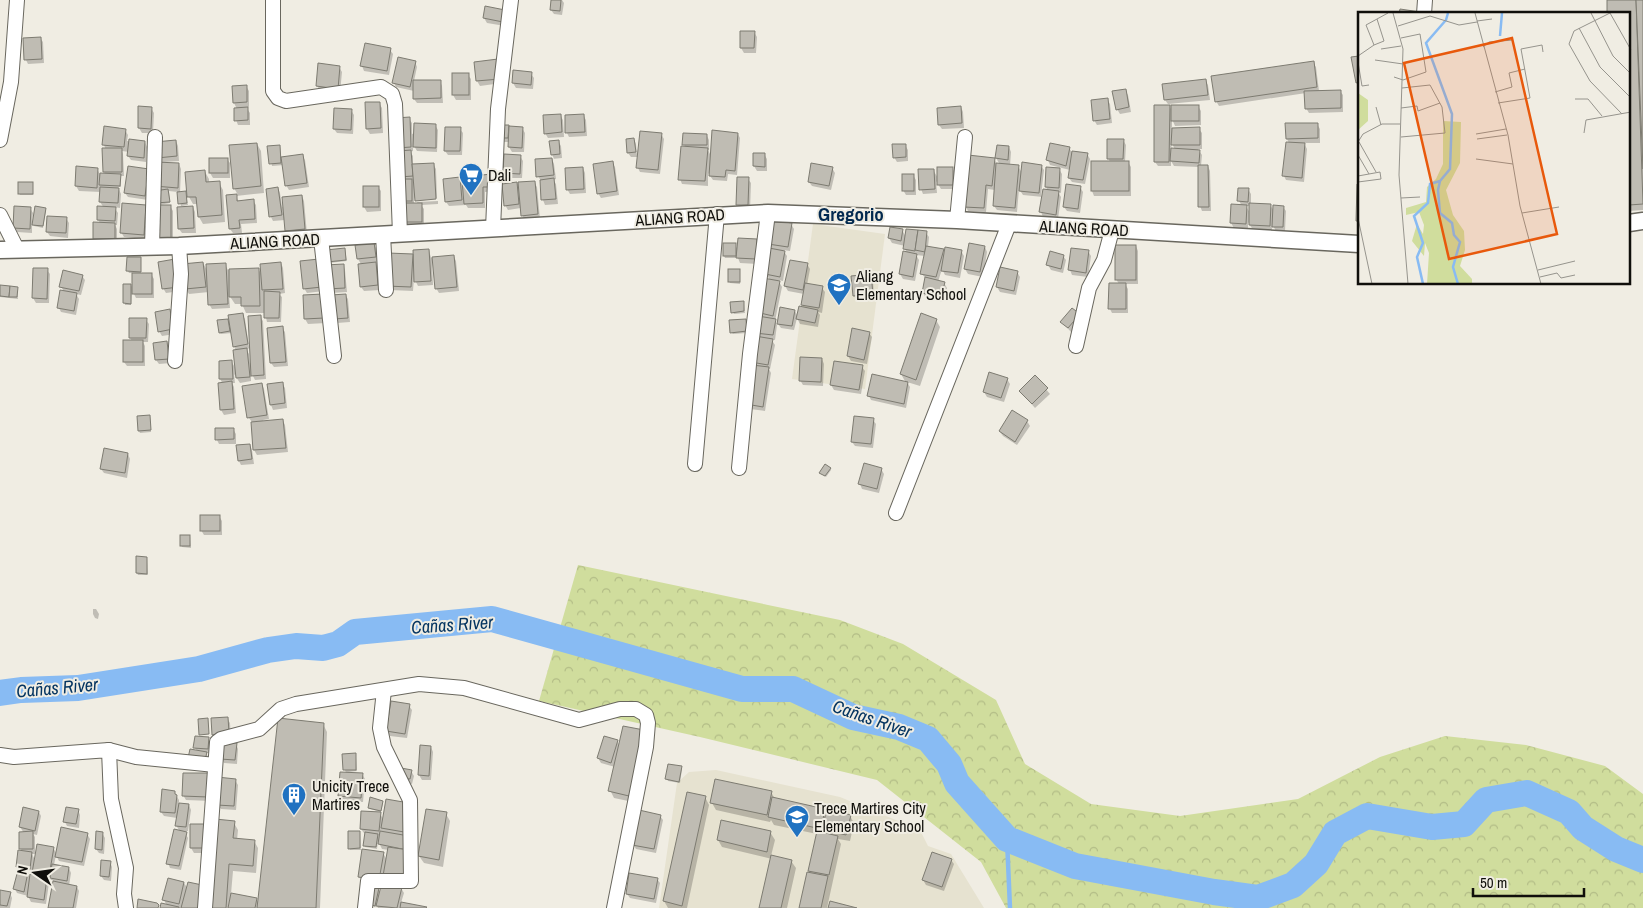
<svg xmlns="http://www.w3.org/2000/svg" width="1643" height="908" font-family="'Archivo Narrow',sans-serif">
<style>
.built{fill:#e6e2d0}
.forest{fill:url(#forest-crowns)}
.shadow{fill:#0003;fill-rule:evenodd}
.lines{fill:none;stroke-linecap:round;stroke-linejoin:round}
.stream{stroke:#88bbf3;stroke-width:4.5}
.river{stroke:#88bbf3;stroke-width:26}
.building{fill:#bfbcb3;stroke:#7d7b71}
.minor-casing{stroke:#69675e;stroke-width:16}
.tertiary-casing{stroke:#69675e;stroke-width:19}
.minor{stroke:#fff;stroke-width:14}
.tertiary{stroke:#fff;stroke-width:16}
.labels{text-anchor:middle;stroke-width:4;stroke-linejoin:round;paint-order:stroke}
.poi-label{font-size:16px;fill:#100f0b;stroke:#f0ede3;text-anchor:start}
.street-label{font-size:16px;fill:#100f0b;stroke:#f0ede3}
.water-label{font-size:18px;font-style:italic;fill:#053561;stroke:#f0ede3}
.quarter-label{font-size:19px;font-weight:bold;fill:#02294f;stroke:#f0ede3}
.inset-river{fill:none;stroke:#88bbf3;stroke-width:2.5}
.inset-road{fill:none;stroke:#96948d;stroke-width:1}
.view{fill:#e8590c;fill-opacity:0.15;stroke:#e8590c;stroke-width:2.5}
.inset-edge{fill:none;stroke:#100f0b;stroke-width:2.5}
</style>
<defs>
<pattern id="forest-crowns" width="20" height="18" patternUnits="userSpaceOnUse" patternTransform="scale(1.25)"><rect width="20" height="18" fill="#d0dd9d"/><path d="M2 6a3 3 0 1 1 6 0M12 15a3 3 0 1 1 6 0" fill="none" stroke="#b2bc86"/></pattern>
</defs>
<rect width="100%" height="100%" fill="#f0ede3"/>
<g class="built">
<polygon points="813,224 885,234 865,389 792,379"/>
<polygon points="716,770 840,797 920,830 928,846 951,854 984,908 659,908 677,783 689,772"/>
</g>
<polygon class="forest" points="578,565 840,620 903,644 996,700 1025,764 1091,804 1180,816 1298,799 1380,757 1445,736 1526,745 1605,766 1643,794 1643,908 1006,908 981,862 877,780 700,737 539,701"/>
<g class="shadow">
<polygon points="552,0 562,0 564,3 562,15 554,14 551,10"/>
<polygon points="1608,0 1643,0 1643,210 1629,211 1629,14"/>
<polygon points="504,11 505,26 487,23 484,18"/>
<polygon points="741,32 754,32 757,37 756,53 744,53 741,48"/>
<polygon points="40,38 43,42 44,63 28,64 26,60"/>
<polygon points="390,50 393,54 389,75 364,71 362,66"/>
<polygon points="415,62 417,67 414,81 440,81 442,86 443,103 417,103 414,99 414,91 396,87 394,83"/>
<polygon points="475,63 502,83 480,86 477,81"/>
<polygon points="1313,63 1316,67 1319,91 1340,91 1343,95 1343,112 1309,113 1306,108 1306,93 1219,106 1216,101"/>
<polygon points="339,67 342,72 340,93 320,90 317,86"/>
<polygon points="514,72 531,74 534,78 533,89 516,88 513,83"/>
<polygon points="468,75 471,79 471,100 456,100 453,95"/>
<polygon points="1205,80 1208,85 1210,100 1168,104 1165,100"/>
<polygon points="246,86 249,91 249,107 246,107 250,113 250,125 238,125 236,120 237,109 234,103 233,87"/>
<polygon points="1125,90 1128,95 1131,112 1120,114 1117,109"/>
<polygon points="1107,99 1110,104 1112,123 1097,125 1094,120"/>
<polygon points="379,103 382,108 383,133 370,134 367,129 366,104"/>
<path d="M1169 106 1173 112 1198 106 1201 111V125L1175 126 1172 119V129H1199L1202 133V149H1198L1202 155 1201 166H1208L1210 171 1211 211H1202L1200 206 1199 167 1174 166 1171 161V166H1158L1155 162ZM1172 143 1175 150 1171 149Z"/>
<polygon points="961,107 963,112 964,128 942,129 939,125"/>
<polygon points="151,108 154,113 153,133 142,133 139,128"/>
<polygon points="351,110 354,115 353,134 337,133 334,129"/>
<polygon points="560,115 563,120 564,137 548,138 545,133"/>
<polygon points="583,115 586,120 587,136 569,137 567,133"/>
<polygon points="409,119 412,123 412,134 435,125 438,130 437,152 417,151 413,144 413,151 410,152 413,156 413,165 433,164 436,169 437,198 416,200 416,201 414,197 414,205 418,205 417,202 438,201 438,204 421,205 424,209 424,226 405,226 399,152"/>
<polygon points="1317,124 1320,129 1320,143 1304,143 1307,149 1304,182 1286,180 1284,176 1289,143 1287,139"/>
<polygon points="502,126 522,128 525,133 524,152 512,152 509,147 509,142 504,142 502,137"/>
<polygon points="460,129 463,133 462,155 448,155 445,151"/>
<polygon points="125,130 128,135 127,141 145,142 147,147 146,162 131,160 128,156 129,152 122,151 123,154 124,176 121,176 121,187 118,187 121,194 120,208 114,207 118,213 117,225 115,225 117,229 117,244 96,243 94,238 101,224 98,220 104,208 100,202 101,192 79,191 76,186 97,169 100,174 106,175 104,172 106,150 104,145"/>
<polygon points="661,134 664,139 660,174 640,172 638,168 639,157 631,157 628,153 634,139 636,144 637,156"/>
<polygon points="738,134 740,138 737,175 728,174 727,181 713,180 708,173 708,186 682,184 680,179 685,147 684,144 707,136 709,140 709,150 708,150 711,156"/>
<polygon points="1123,140 1126,145 1125,162 1128,162 1131,167 1131,196 1094,196 1092,191 1092,162 1110,162 1108,158"/>
<polygon points="176,141 178,146 179,161 164,162 164,164 179,164 181,169 180,193 186,194 188,205 181,206 178,192 169,191 170,203 159,205 159,206 170,206 173,211 173,243 158,243 158,158"/>
<polygon points="558,141 561,146 562,158 552,159 554,164 556,179 553,180 556,184 558,204 545,205 543,200 541,181 538,176 536,161 554,159 552,154"/>
<polygon points="257,144 261,151 264,193 236,196 239,202 253,201 256,205 257,223 241,224 242,233 233,233 230,229 228,196 238,195 234,188"/>
<polygon points="905,145 908,150 908,161 897,162 894,157"/>
<polygon points="269,147 280,148 281,158 302,155 305,160 309,187 289,190 286,185 284,165 272,166"/>
<polygon points="1009,147 1011,152 1010,166 1018,166 1022,173 1041,166 1044,170 1041,196 1043,196 1048,191 1046,187 1047,169 1059,169 1062,174 1061,193 1058,192 1061,197 1058,219 1043,217 1041,212 1043,197 1023,195 1019,189 1017,212 997,210 994,206 995,190 988,189 986,212 968,211 966,207 994,159 1000,169 1002,168 996,158"/>
<polygon points="1069,148 1073,154 1087,154 1090,159 1085,184 1072,182 1069,178 1070,170 1050,165 1048,160"/>
<polygon points="764,154 767,159 767,171 757,171 754,166"/>
<polygon points="520,156 523,161 522,178 507,178 504,173"/>
<polygon points="227,159 230,163 230,178 213,178 210,173"/>
<polygon points="612,162 615,167 619,195 601,198 598,193"/>
<polygon points="583,168 585,173 586,193 570,194 567,189"/>
<polygon points="832,168 835,173 831,190 812,186 809,182"/>
<polygon points="953,169 955,173 955,189 941,189 936,181 937,193 923,194 921,189 933,170 938,178"/>
<polygon points="148,170 148,200 128,197 125,193"/>
<polygon points="205,172 209,179 209,183 219,183 223,190 225,222 203,224 199,217 198,204 193,204 189,197"/>
<polygon points="913,175 916,180 916,195 906,195 903,190"/>
<polygon points="475,177 494,191 485,192 485,208 468,208 466,205 449,206 446,202 460,178 461,181 475,181"/>
<polygon points="748,179 751,183 750,210 740,209 738,205"/>
<polygon points="534,182 537,187 540,219 525,220 522,215 521,208 508,210 505,205 503,185"/>
<polygon points="32,183 33,195 20,195 19,193"/>
<polygon points="378,187 381,191 381,211 367,212 364,207"/>
<polygon points="1080,187 1083,192 1080,213 1067,211 1064,207"/>
<polygon points="278,188 280,193 282,207 302,196 304,201 307,234 289,235 286,231 285,220 273,221 271,217"/>
<path d="M1248 189 1251 194V204L1270 205 1274 211 1283 207 1286 211 1285 231H1276L1272 224V230H1253L1248 222V228H1234L1231 223 1242 206 1239 201ZM1246 206H1250V213Z"/>
<polygon points="146,206 148,211 146,239 124,237 121,232"/>
<polygon points="193,207 195,212 196,233 182,233 179,229"/>
<polygon points="30,208 33,213 32,222 34,222 45,209 46,211 43,228 34,226 32,222 32,233 17,232 15,228"/>
<polygon points="66,218 69,223 68,238 50,236 47,232"/>
<polygon points="791,224 794,229 790,251 783,250 787,256 783,281 778,280 782,287 775,321 777,325 775,340 771,339 775,345 770,369 769,369 771,373 765,411 750,409 757,333 770,280 766,274 773,250 769,244"/>
<polygon points="891,228 902,230 906,237 926,233 929,237 928,247 943,251 945,255 961,251 964,256 960,278 945,275 942,269 938,282 944,283 947,288 944,302 926,298 923,293 926,279 922,274 925,256 916,255 919,260 915,281 903,279 900,274 907,253 905,249 905,246 892,243 889,238"/>
<polygon points="757,240 759,245 758,264 740,263 738,258 725,258 724,256 724,245 735,245 738,250"/>
<polygon points="373,244 376,248 377,262 375,262 378,268 380,290 364,291 361,287 361,264 358,259 357,246"/>
<polygon points="1136,246 1138,251 1138,284 1125,284 1128,289 1128,313 1112,313 1110,309 1119,284 1116,279"/>
<polygon points="985,247 987,252 983,277 968,274 965,269"/>
<polygon points="345,249 347,261 329,263 327,251"/>
<polygon points="429,250 431,258 454,257 456,261 459,291 439,293 436,288 434,262 432,262 433,285 418,286 414,278 413,291 390,290 389,254 414,255"/>
<polygon points="1088,251 1091,256 1088,277 1072,275 1070,270"/>
<polygon points="1063,256 1066,260 1063,273 1051,270 1048,265"/>
<polygon points="128,258 140,258 141,275 151,274 154,279 154,298 136,298 132,290 131,305 125,305 124,286 131,285 134,291 134,273 129,273 128,271"/>
<polygon points="160,263 181,291 166,293 163,288"/>
<polygon points="203,263 208,272 225,265 228,270 258,269 262,275 281,263 283,268 285,293 279,294 282,297 281,322 267,322 265,313 246,313 242,304 235,304 229,295 230,308 212,309 209,304 209,292 189,294 186,289"/>
<polygon points="807,264 810,269 807,285 822,288 825,292 822,313 818,312 820,315 818,327 800,324 797,318 794,330 781,328 778,324 795,311 798,317 804,308 802,305 804,294 788,291 785,286"/>
<polygon points="321,265 324,291 307,293 304,288"/>
<polygon points="343,265 345,270 347,292 331,293"/>
<polygon points="47,270 50,274 49,303 36,303 33,298"/>
<polygon points="740,270 740,284 730,283 729,281"/>
<polygon points="1017,272 1020,277 1016,295 1000,292 997,287"/>
<polygon points="870,275 873,280 874,298 857,300 854,296"/>
<polygon points="82,276 85,280 81,295 76,294 79,299 76,315 61,312 59,308 64,292 61,286"/>
<polygon points="0,286 17,288 18,299 0,297"/>
<polygon points="345,295 348,299 350,322 337,323 335,318"/>
<polygon points="304,296 322,296 326,323 308,324 305,319"/>
<polygon points="744,304 745,313 734,314 733,312"/>
<polygon points="1072,309 1082,320 1071,332 1062,322"/>
<polygon points="169,310 172,315 175,334 162,336 159,331"/>
<path d="M242 314 245 319 249 347 251 346 260 317 263 321 266 379 255 380 251 372V381L240 383 234 374 235 383H232L234 387 236 413 224 415 221 410 219 384H223L220 379V362L231 361 236 369V351L234 346 232 333 221 334 220 333 227 320 231 326ZM251 348 252 363H250L249 354 246 349Z"/>
<polygon points="146,320 149,324 148,342 143,342 145,346 145,366 127,366 124,362 132,341 130,338"/>
<polygon points="746,320 747,333 733,334 731,332"/>
<polygon points="936,320 940,327 920,386 907,382 910,387 906,408 871,400 869,396 906,383 901,374"/>
<polygon points="282,328 285,332 288,366 274,367 271,363"/>
<polygon points="869,333 872,337 867,364 851,361 848,356"/>
<polygon points="167,342 169,347 171,363 159,364 156,360"/>
<polygon points="822,359 824,364 823,386 803,385 800,380"/>
<polygon points="862,367 865,371 861,394 834,390 831,385"/>
<polygon points="1035,376 1050,394 1035,408 1020,391"/>
<polygon points="1007,379 1010,384 1004,402 987,397 984,392"/>
<polygon points="282,383 285,388 287,408 273,410 271,405 268,385"/>
<polygon points="262,384 264,389 269,419 263,420 264,422 283,421 285,425 288,452 257,455 254,450 252,422 249,418 244,387"/>
<polygon points="150,418 151,432 140,433 139,431"/>
<polygon points="873,420 876,424 873,448 855,446 852,442"/>
<polygon points="1027,421 1030,426 1017,445 1003,436 1000,432"/>
<polygon points="233,429 236,434 236,444 219,444 217,440"/>
<polygon points="250,445 252,450 254,464 241,465 239,461"/>
<polygon points="128,454 130,459 127,478 104,473 101,469"/>
<polygon points="830,468 831,470 826,477 820,473"/>
<polygon points="881,469 884,474 879,493 862,489 860,484"/>
<polygon points="219,516 222,521 222,535 204,535 201,530"/>
<polygon points="190,536 191,548 182,547 181,545"/>
<polygon points="147,558 148,575 138,575 137,573"/>
<polygon points="93,609 96,609 99,614 98,619 95,618 93,614"/>
<polygon points="409,706 412,710 407,738 390,736 387,731"/>
<polygon points="227,718 230,723 231,738 216,739 213,734"/>
<polygon points="323,724 327,732 320,908 209,908 234,823 238,830 237,840 254,841 258,848 256,873 233,871 231,894 256,899 259,904"/>
<polygon points="624,727 633,802 614,798 610,790 615,767 601,763 598,758 617,741 620,746"/>
<polygon points="208,738 211,743 210,753 206,753 208,757 207,765 195,748"/>
<polygon points="236,744 238,749 237,764 224,763 222,759"/>
<polygon points="431,747 433,752 431,780 422,780 419,775"/>
<polygon points="356,757 357,771 349,772 349,773 362,774 365,779 363,802 342,801 339,796 346,773 345,770"/>
<polygon points="681,768 682,769 680,783 668,781 667,779"/>
<polygon points="411,771 414,776 412,784 403,782"/>
<polygon points="184,774 211,801 186,800 183,795"/>
<polygon points="235,780 238,785 236,810 221,809 216,803"/>
<polygon points="174,792 179,800 179,804 189,805 191,810 188,831 184,831 188,838 181,870 170,868 168,863 180,832 176,825 177,818 164,816 161,812"/>
<polygon points="771,792 775,799 825,810 827,814 850,816 854,823 850,841 838,839 841,844 827,908 801,908 817,834 774,825 771,820 770,822 716,810 712,803"/>
<polygon points="705,797 709,805 687,908 668,908 664,901"/>
<polygon points="387,800 408,837 387,881 383,873 382,883 401,888 404,893 401,903 426,908 378,908 376,904 376,907 369,905 378,889 380,893 383,885 362,881 359,877 363,850 350,850 349,848 360,832 361,850 383,853 387,860 389,850 382,849 378,841 377,849 365,847 366,834 364,833 361,829 380,814 384,820"/>
<polygon points="382,802 383,803 381,812 370,809 369,807"/>
<polygon points="78,810 80,815 79,828 67,826 65,822"/>
<path d="M39 812 41 816 37 835 33 834 35 837V854H32L35 860 53 848 57 854 87 834 90 839 84 866 59 861 56 855 54 865 69 868 71 873 69 886 77 887 79 891 76 908H49L54 882 52 880 47 879 49 883 46 904 31 902 28 896 17 893 15 889 19 870 17 867 22 852 21 849 20 833H24L20 827ZM27 873H34L35 876H29Z"/>
<polygon points="446,814 450,821 443,867 424,863 419,856"/>
<polygon points="660,816 663,820 656,853 636,849 633,844"/>
<polygon points="191,825 209,853 194,853 191,848"/>
<polygon points="770,832 775,840 771,856 791,861 796,868 787,908 761,908 772,859 722,847 718,840"/>
<polygon points="102,833 105,838 104,854 99,853 96,849"/>
<polygon points="951,860 954,864 944,891 926,885 923,880"/>
<polygon points="110,862 112,867 111,881 104,880 101,876"/>
<polygon points="657,879 660,883 656,903 630,898 627,894"/>
<polygon points="184,883 188,889 205,908 161,908 167,906 164,900"/>
<polygon points="0,891 10,893 12,898 10,908 0,908"/>
</g>
<g class="lines">
<polyline class="stream" points="1007,839 1010,908"/>
<polyline class="river" points="0,693 21,690 78,688 199,669 268,650 296,646 323,648 338,644 355,632 492,619 742,689 793,689 853,717 899,727 928,739 949,764 957,783 1007,839 1075,866 1214,892 1258,898 1293,885 1316,864 1335,833 1367,816 1432,827 1464,824 1486,800 1527,793 1569,812 1583,828 1616,849 1643,860"/>
</g>
<g class="building">
<polygon points="551,0 561,0 560,11 550,10"/>
<polygon points="1607,0 1636,0 1643,204 1629,205 1629,14 1607,14"/>
<polygon points="1636,0 1643,0 1643,169"/>
<polygon points="485,6 505,10 503,22 483,18"/>
<polygon points="1400,9 1420,12 1420,14 1399,14"/>
<polygon points="740,31 755,31 754,48 740,48"/>
<polygon points="41,37 42,59 24,60 23,38"/>
<polygon points="365,43 391,48 387,71 360,66"/>
<polygon points="1359,56 1359,82 1356,83 1351,57"/>
<polygon points="398,57 416,61 410,87 392,83"/>
<polygon points="498,59 500,79 476,81 474,62"/>
<polygon points="1314,61 1317,87 1215,102 1211,76"/>
<polygon points="318,63 340,66 338,89 316,86"/>
<polygon points="513,70 532,72 531,85 512,83"/>
<rect x="452" y="73" width="17" height="22"/>
<polygon points="1206,79 1208,95 1164,100 1162,84"/>
<polygon points="413,80 441,80 441,98 413,99"/>
<polygon points="247,85 247,102 233,103 232,86"/>
<polygon points="1126,89 1129,107 1116,110 1112,91"/>
<polygon points="1341,90 1341,108 1305,109 1304,91"/>
<polygon points="1108,98 1110,119 1093,121 1091,100"/>
<polygon points="365,102 380,102 381,128 366,129"/>
<polygon points="1154,105 1170,105 1169,162 1154,162"/>
<rect x="1171" y="105" width="28" height="16"/>
<polygon points="138,106 152,107 151,129 138,128"/>
<polygon points="961,106 962,123 938,125 937,108"/>
<polygon points="248,107 248,120 234,121 234,108"/>
<polygon points="334,108 352,109 351,130 333,129"/>
<polygon points="561,114 562,132 544,134 543,115"/>
<polygon points="584,114 585,132 565,133 565,115"/>
<polygon points="410,117 411,147 397,148 396,118"/>
<polygon points="414,123 436,124 436,148 413,147"/>
<polygon points="1285,123 1318,123 1318,138 1286,139"/>
<polygon points="501,125 509,125 508,138 500,138"/>
<polygon points="104,126 126,129 124,147 102,145"/>
<polygon points="509,126 523,127 522,148 508,147"/>
<polygon points="445,127 461,127 460,151 444,151"/>
<polygon points="1200,127 1200,145 1171,145 1172,128"/>
<polygon points="712,130 738,133 735,171 726,170 725,177 709,176"/>
<polygon points="640,131 662,133 658,170 636,168"/>
<polygon points="683,133 707,134 707,145 682,145"/>
<polygon points="634,138 636,152 627,153 626,139"/>
<polygon points="129,139 145,141 144,158 127,156"/>
<polygon points="1107,139 1124,139 1123,159 1107,159"/>
<polygon points="176,140 177,156 157,158 155,142"/>
<polygon points="559,140 560,154 551,155 549,141"/>
<polygon points="1286,142 1305,143 1302,178 1282,176"/>
<polygon points="257,143 261,186 233,189 229,145"/>
<polygon points="1050,143 1070,147 1066,166 1046,160"/>
<polygon points="892,144 906,144 906,157 893,158"/>
<polygon points="280,145 281,163 269,164 267,146"/>
<polygon points="997,145 1009,146 1008,160 995,158"/>
<polygon points="681,146 708,148 705,181 678,180"/>
<polygon points="102,148 122,148 122,172 103,172"/>
<polygon points="1171,148 1200,150 1199,163 1170,161"/>
<polygon points="411,150 413,176 399,177 398,151"/>
<polygon points="1072,151 1088,153 1083,180 1068,178"/>
<polygon points="753,153 765,153 765,167 753,166"/>
<polygon points="303,154 307,183 285,186 281,157"/>
<polygon points="504,154 521,155 520,174 503,173"/>
<polygon points="968,155 995,158 992,186 986,185 984,208 964,207"/>
<rect x="209" y="158" width="19" height="15"/>
<polygon points="552,158 554,175 536,177 535,159"/>
<polygon points="613,161 617,191 597,194 593,164"/>
<rect x="1091" y="161" width="38" height="30"/>
<polygon points="155,162 179,163 178,188 154,186"/>
<polygon points="1022,162 1042,165 1039,193 1019,191"/>
<polygon points="434,163 436,199 415,201 412,164"/>
<polygon points="811,163 833,167 829,186 808,182"/>
<polygon points="996,163 1019,165 1015,208 993,206"/>
<polygon points="1198,165 1208,165 1209,207 1198,207"/>
<polygon points="76,166 98,168 97,188 75,186"/>
<polygon points="128,166 149,169 145,196 124,193"/>
<polygon points="583,167 584,189 566,190 565,168"/>
<rect x="937" y="167" width="16" height="18"/>
<polygon points="1046,167 1060,168 1059,188 1045,187"/>
<polygon points="918,169 934,169 935,189 919,190"/>
<polygon points="205,170 206,182 220,181 222,215 198,217 196,197 187,197 185,172"/>
<polygon points="100,173 121,174 120,186 99,185"/>
<polygon points="491,174 492,187 483,187 483,203 464,204 462,180 474,180 474,176"/>
<rect x="902" y="174" width="12" height="17"/>
<polygon points="460,177 462,200 445,202 443,179"/>
<polygon points="737,177 749,177 748,205 736,205"/>
<polygon points="554,178 556,199 541,200 540,180"/>
<rect x="400" y="179" width="12" height="22"/>
<polygon points="535,181 538,214 521,216 518,182"/>
<rect x="18" y="182" width="15" height="12"/>
<polygon points="517,182 519,204 504,206 502,184"/>
<polygon points="1066,184 1081,186 1078,209 1063,207"/>
<polygon points="1357,184 1359,184 1359,221 1356,221"/>
<rect x="363" y="186" width="16" height="21"/>
<polygon points="100,187 119,188 118,203 99,202"/>
<polygon points="278,187 282,215 269,217 266,189"/>
<polygon points="1238,188 1249,188 1248,202 1237,201"/>
<polygon points="168,189 170,202 155,203 154,191"/>
<polygon points="1043,189 1059,191 1056,215 1039,212"/>
<polygon points="186,191 187,203 178,204 177,192"/>
<polygon points="237,194 237,201 254,199 255,219 239,220 240,228 229,229 226,195"/>
<polygon points="302,195 305,229 285,231 282,197"/>
<polygon points="122,203 146,205 144,235 120,233"/>
<rect x="401" y="203" width="21" height="19"/>
<polygon points="1249,203 1271,204 1270,226 1249,225"/>
<polygon points="1231,204 1247,205 1246,224 1230,223"/>
<rect x="154" y="205" width="17" height="33"/>
<polygon points="1273,205 1284,206 1283,227 1272,227"/>
<polygon points="14,206 31,207 30,229 13,228"/>
<polygon points="35,206 46,208 43,226 32,225"/>
<polygon points="97,206 116,207 115,221 97,220"/>
<polygon points="193,206 194,228 178,229 177,207"/>
<polygon points="47,216 67,217 66,233 46,232"/>
<polygon points="771,220 792,223 788,247 768,244"/>
<polygon points="93,222 115,223 115,239 93,239"/>
<polygon points="890,227 903,229 901,241 888,238"/>
<polygon points="906,229 918,230 915,251 903,249"/>
<polygon points="918,230 927,231 925,252 915,250"/>
<polygon points="738,238 757,239 756,259 736,258"/>
<polygon points="374,242 376,257 357,259 355,245"/>
<rect x="723" y="243" width="13" height="13"/>
<polygon points="969,243 985,246 980,272 964,269"/>
<rect x="1115" y="245" width="21" height="35"/>
<polygon points="926,246 944,249 936,277 920,274"/>
<polygon points="945,247 962,250 958,273 941,271"/>
<polygon points="345,248 346,260 327,262 326,250"/>
<polygon points="769,248 785,251 780,277 765,274"/>
<polygon points="1071,248 1089,250 1086,273 1068,270"/>
<polygon points="429,249 431,281 414,282 413,250"/>
<polygon points="903,251 917,254 913,277 899,274"/>
<polygon points="1050,251 1064,255 1061,269 1046,265"/>
<polygon points="388,253 413,254 411,287 386,286"/>
<polygon points="454,255 457,287 435,289 432,257"/>
<polygon points="127,257 141,257 141,272 126,271"/>
<polygon points="175,259 179,287 162,289 158,262"/>
<polygon points="319,259 322,287 303,289 300,261"/>
<polygon points="790,260 808,263 803,290 784,286"/>
<polygon points="203,262 206,287 185,289 182,264"/>
<polygon points="281,262 283,289 262,290 260,264"/>
<polygon points="376,262 378,285 360,287 358,264"/>
<polygon points="226,263 228,304 208,305 206,264"/>
<polygon points="344,264 345,288 327,289 325,265"/>
<polygon points="1000,267 1018,271 1014,291 996,287"/>
<polygon points="33,268 48,268 47,299 32,298"/>
<polygon points="259,268 260,306 241,306 241,297 229,297 229,269"/>
<rect x="728" y="269" width="12" height="13"/>
<polygon points="63,270 83,275 79,291 59,287"/>
<rect x="132" y="273" width="20" height="21"/>
<polygon points="871,274 873,294 853,296 851,276"/>
<polygon points="925,277 945,282 941,297 922,293"/>
<polygon points="763,278 780,281 773,316 756,312"/>
<polygon points="805,283 823,286 819,308 801,305"/>
<polygon points="1109,283 1126,283 1126,309 1108,309"/>
<polygon points="123,284 131,284 131,304 123,303"/>
<polygon points="0,285 10,286 9,297 0,296"/>
<polygon points="10,286 18,287 17,297 9,297"/>
<polygon points="60,290 77,293 74,311 57,308"/>
<polygon points="264,291 280,292 279,318 264,318"/>
<polygon points="323,294 324,318 304,319 303,295"/>
<polygon points="346,294 348,318 334,319 331,295"/>
<polygon points="744,301 744,311 731,313 730,302"/>
<polygon points="799,306 818,310 815,323 796,319"/>
<polygon points="780,307 795,310 792,326 777,324"/>
<polygon points="1072,308 1080,314 1068,328 1060,322"/>
<polygon points="170,309 173,329 158,332 155,312"/>
<polygon points="243,313 248,344 233,347 228,315"/>
<polygon points="921,313 937,319 916,380 900,374"/>
<polygon points="261,315 264,375 251,376 248,316"/>
<polygon points="758,316 776,319 773,335 755,333"/>
<polygon points="129,318 147,318 146,338 129,338"/>
<polygon points="228,319 230,331 219,333 217,320"/>
<polygon points="746,319 747,331 730,333 729,320"/>
<polygon points="283,326 286,362 270,363 267,328"/>
<polygon points="852,328 870,332 864,360 847,356"/>
<polygon points="755,336 773,339 768,365 751,362"/>
<rect x="123" y="340" width="20" height="22"/>
<polygon points="167,341 169,359 155,360 153,343"/>
<polygon points="247,348 250,377 236,378 233,350"/>
<polygon points="800,357 822,358 821,382 799,381"/>
<polygon points="232,360 233,379 219,379 219,361"/>
<polygon points="834,361 863,365 859,390 830,385"/>
<polygon points="752,365 769,367 763,407 746,404"/>
<polygon points="989,372 1008,378 1001,398 983,392"/>
<polygon points="872,374 908,382 904,404 867,396"/>
<polygon points="1035,375 1048,388 1032,404 1019,391"/>
<polygon points="232,381 234,409 220,410 218,383"/>
<polygon points="283,382 285,403 270,405 267,384"/>
<polygon points="262,383 267,415 247,418 242,386"/>
<polygon points="1012,410 1028,420 1015,442 999,431"/>
<polygon points="150,415 151,430 138,431 137,416"/>
<polygon points="854,416 874,418 871,444 851,442"/>
<polygon points="283,419 286,448 253,450 251,422"/>
<polygon points="215,428 234,428 234,439 215,440"/>
<polygon points="250,444 252,459 238,461 236,445"/>
<polygon points="104,448 128,453 125,473 100,469"/>
<polygon points="864,463 882,468 877,489 858,484"/>
<polygon points="825,464 831,468 825,476 819,473"/>
<rect x="200" y="515" width="20" height="16"/>
<rect x="180" y="535" width="10" height="11"/>
<polygon points="136,556 147,557 147,574 136,573"/>
<polygon points="391,701 410,704 405,734 386,731"/>
<polygon points="228,717 229,733 212,735 211,718"/>
<polygon points="208,718 209,734 199,735 198,719"/>
<polygon points="278,718 324,723 316,908 257,908"/>
<polygon points="623,726 644,730 629,796 608,791"/>
<polygon points="195,736 209,737 208,749 193,748"/>
<polygon points="604,736 618,740 611,763 597,758"/>
<polygon points="221,742 237,743 235,760 220,759"/>
<polygon points="420,745 431,746 429,776 418,775"/>
<polygon points="190,749 207,752 205,760 188,758"/>
<polygon points="356,753 356,770 343,770 342,754"/>
<polygon points="668,764 682,766 679,782 665,779"/>
<polygon points="401,768 412,770 410,779 399,778"/>
<polygon points="340,772 363,773 361,798 338,796"/>
<polygon points="183,773 209,773 208,797 182,796"/>
<polygon points="217,777 236,779 234,806 217,805"/>
<polygon points="715,779 772,791 767,815 710,803"/>
<polygon points="162,789 175,791 175,794 177,795 175,813 160,812"/>
<polygon points="687,792 706,796 682,906 663,901"/>
<polygon points="370,797 383,801 381,811 368,808"/>
<polygon points="772,797 825,809 821,829 768,817"/>
<polygon points="386,799 409,803 404,832 381,828"/>
<polygon points="179,803 189,804 186,827 175,826"/>
<polygon points="23,807 39,811 35,831 19,827"/>
<polygon points="66,807 79,809 76,824 63,822"/>
<polygon points="426,809 447,812 439,860 418,856"/>
<polygon points="827,809 851,815 846,835 822,829"/>
<polygon points="639,810 661,815 654,849 632,845"/>
<polygon points="361,811 381,812 379,831 360,829"/>
<polygon points="215,819 235,821 233,838 255,840 253,866 229,864 226,908 208,908"/>
<polygon points="721,820 771,831 767,852 717,840"/>
<polygon points="190,824 207,824 208,848 190,848"/>
<polygon points="61,827 88,833 82,862 55,857"/>
<polygon points="174,829 187,832 179,866 166,864"/>
<polygon points="33,831 33,849 19,849 19,832"/>
<polygon points="96,831 103,832 102,850 95,849"/>
<polygon points="348,831 360,831 360,848 348,849"/>
<polygon points="380,831 409,836 407,850 378,844"/>
<polygon points="817,831 838,836 829,875 808,871"/>
<polygon points="365,832 378,834 376,847 363,846"/>
<polygon points="37,844 54,847 49,876 32,873"/>
<polygon points="388,847 409,850 405,880 383,876"/>
<polygon points="362,849 384,852 379,880 358,877"/>
<polygon points="18,850 32,852 30,869 16,867"/>
<polygon points="932,852 952,859 942,887 922,880"/>
<polygon points="771,855 792,860 781,908 759,908"/>
<polygon points="101,860 111,861 109,877 100,876"/>
<polygon points="52,864 69,867 67,881 50,878"/>
<polygon points="18,870 28,872 24,892 13,889"/>
<polygon points="807,872 828,876 821,908 799,908"/>
<polygon points="629,873 658,878 654,899 626,894"/>
<polygon points="30,874 47,877 44,900 27,897"/>
<polygon points="168,878 184,882 179,904 162,900"/>
<polygon points="53,881 77,886 73,908 48,908"/>
<polygon points="188,882 207,886 202,908 181,908"/>
<polygon points="382,882 402,887 397,908 376,906"/>
<polygon points="371,886 379,888 375,906 367,904"/>
<polygon points="0,890 11,892 7,906 0,905"/>
<polygon points="231,893 257,898 255,908 228,908"/>
<polygon points="138,899 157,903 159,905 158,908 137,908"/>
<polygon points="830,901 857,908 828,908"/>
<polygon points="401,902 427,907 426,908 400,908"/>
<polygon points="161,903 179,907 179,908 160,908"/>
</g>
<g class="lines">
<defs>
<g id="minor">
<polyline points="273,0 273,91 278,98 286,101 381,87 392,94 395,104 400,234"/>
<polyline points="1424,14 1425,0"/>
<polyline points="0,140 11,82 17,0"/>
<polyline points="0,215 17,249"/>
<polyline points="957,220 965,137"/>
<polyline points="493,229 498,109 511,0"/>
<polyline points="383,235 386,290"/>
<polyline points="321,238 334,356"/>
<polyline points="152,247 155,137"/>
<polyline points="1076,346 1089,288 1104,260 1112,230"/>
<polyline points="175,361 181,274 179,246"/>
<polyline points="695,464 717,214"/>
<polyline points="739,468 750,354 768,213"/>
<polyline points="896,513 1009,224"/>
<polyline points="109,750 136,757 215,765"/>
<polyline points="0,755 14,757 109,750 111,799 126,868 124,894 126,908"/>
<polyline points="205,908 217,742 221,739 259,729 281,709 296,704 419,684 464,688 579,720 620,709 636,709 646,715 648,723 646,747 614,908"/>
<polyline points="365,908 368,881 411,881 410,800 384,747 380,728 384,690"/>
</g>
<g id="tertiary">
<polyline points="1629,223 1643,221"/>
<polyline points="0,250 179,246 768,213 957,220 1359,244"/>
</g>
</defs>
<use href="#minor" class="minor-casing"/>
<use href="#tertiary" class="tertiary-casing"/>
<use href="#minor" class="minor"/>
<use href="#tertiary" class="tertiary"/>
</g>
<defs>
<symbol id="supermarket-pin" viewBox="-11 -11 22 30"><path d="M0 17L-7.5 6A9.5 9.5 0 1 1 7.5 6Z" fill="#2072c1" stroke="#f0ede3"/><path d="M-6-5.5h2.5l.6 2H6L4.5 2H-2.5L-4.4-4H-6ZM-1.5 3.2a1.3 1.3 0 1 0 .1 0ZM3 3.2a1.3 1.3 0 1 0 .1 0Z" fill="#fff"/></symbol>
<symbol id="school-pin" viewBox="-11 -11 22 30"><path d="M0 17L-7.5 6A9.5 9.5 0 1 1 7.5 6Z" fill="#2072c1" stroke="#f0ede3"/><path d="M0-5L7-2L0 1L-7-2ZM-4 1L0 2.5L4 1V4Q0 6-4 4Z" fill="#fff"/></symbol>
<symbol id="building-pin" viewBox="-11 -11 22 30"><path d="M0 17L-7.5 6A9.5 9.5 0 1 1 7.5 6Z" fill="#2072c1" stroke="#f0ede3"/><path d="M-4-6H4V6H1V3H-1V6H-4ZM-2.5-4.3h1.7v1.8h-1.7ZM.8-4.3h1.7v1.8H.8ZM-2.5-1h1.7V.8h-1.7ZM.8-1h1.7V.8H.8Z" fill="#fff"/></symbol>
</defs>
<g fill-rule="evenodd">
<use href="#supermarket-pin" x="457" y="161" width="28" height="38"/>
<use href="#school-pin" x="825" y="271" width="28" height="38"/>
<use href="#building-pin" x="280" y="781" width="28" height="38"/>
<use href="#school-pin" x="783" y="803" width="28" height="38"/>
</g>
<g class="labels">
<g class="poi-label">
<text x="488" y="181">Dali</text>
<text x="856" y="282">Aliang<tspan x="856" dy="18">Elementary School</tspan></text>
<text x="312" y="792">Unicity Trece<tspan x="312" dy="18">Martires</tspan></text>
<text x="814" y="814">Trece Martires City<tspan x="814" dy="18">Elementary School</tspan></text>
</g>
<g class="street-label">
<text transform="translate(680 217) rotate(-4)" y="6">ALIANG ROAD</text>
<text transform="translate(1084 228) rotate(3)" y="6">ALIANG ROAD</text>
<text transform="translate(275 241) rotate(-3)" y="6">ALIANG ROAD</text>
</g>
<g class="water-label">
<text transform="translate(452 625) rotate(-4)" y="6">Cañas River</text>
<text transform="translate(57 688) rotate(-5)" y="6">Cañas River</text>
<text transform="translate(872 719) rotate(19)" y="6">Cañas River</text>
</g>
<g class="quarter-label">
<text x="851" y="221">Gregorio</text>
</g>
</g>
<g transform="translate(1358 12)">
<rect width="272" height="272" fill="#f0ede3"/>
<path d="M0 81 10 88V109L0 118ZM85 109 103 110 102 151 88 178 95 203 106 219 107 238 102 254 114 267V272H69L71 241 67 231 66 244 54 229 59 212 65 222 66 213 61 200 48 203V196L68 190 69 175 78 167 85 152Z" fill="#d0dd9d"/>
<path class="inset-river" d="M90 1 88 8 68 31 94 102 92 157 82 169 80 178 82 201 94 211 96 223 102 230 95 255 100 272M142 24 144 1M65 272 59 245 65 231 56 204 70 191 72 172 82 169"/>
<path class="inset-road" d="M35 1 45 37 41 163 50 272M117 1 150 123 162 194 183 272M233 1 255 44 273 62M252 1 216 19 211 32 232 69 264 102M252 1 273 38M119 9 134 7M40 14 72 4 101 13 119 10M221 16 242 55 273 86M16 33 26 29 19 7M125 35 131 30 155 28M23 37 43 34M0 44 16 33 8 13 30 1M17 48 45 52M0 50 4 74 11 73M36 65 45 68 68 60 62 22 43 26M137 80 154 75 151 61 167 57M217 87H230L244 104M140 91 172 86 163 37 184 33 185 40M18 95 23 113M43 96 59 94 60 99 82 91M226 121 228 108 273 100M118 122 148 117M43 125 87 121 84 95 72 73 44 76M119 127 149 123M0 130 5 122 24 112H42M1 130 18 160M0 143 11 162M118 147 155 152M0 164 22 160 23 167 0 170M43 186 62 185M164 201 201 195M0 206 14 272M180 258 217 249M182 265 199 261 203 266 217 263"/>
<path class="view" d="M154 26 199 222 91 247 46 51Z"/>
<rect width="272" height="272" class="inset-edge"/>
</g>
<g transform="translate(35 873) rotate(283)" stroke="#f0ede3" stroke-width="4" paint-order="stroke">
<path d="M0-4L9 19L0 12L-9 19Z" fill="#100f0b"/>
<text y="-8" font-size="14" font-weight="bold" text-anchor="middle" fill="#100f0b">N</text>
</g>
<path d="M1473 888v8h111v-8" fill="none" stroke="#100f0b" stroke-width="2.5"/>
<text x="1480" y="888" font-size="15" fill="#100f0b" stroke="#f0ede3" stroke-width="4" paint-order="stroke">50 m</text>
</svg>
